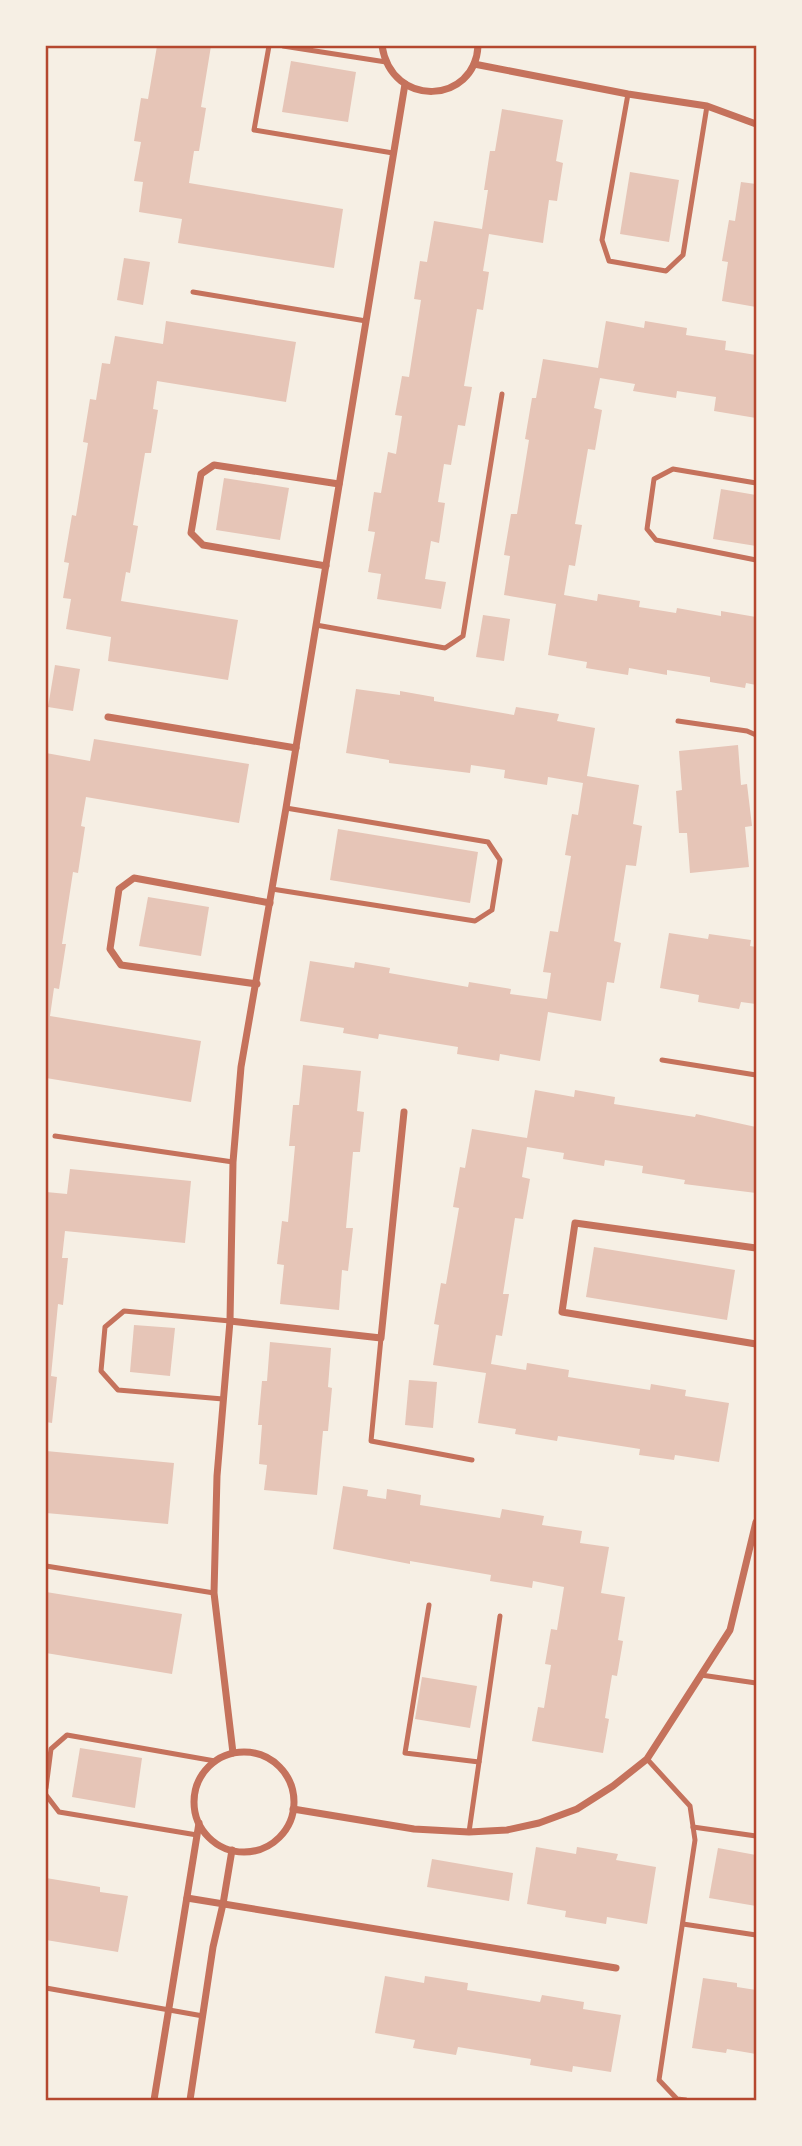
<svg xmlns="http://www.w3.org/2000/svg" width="802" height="2146" font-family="Karla,sans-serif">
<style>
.building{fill:#e6c5b7}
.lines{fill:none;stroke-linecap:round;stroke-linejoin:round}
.service{stroke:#c5725c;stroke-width:5}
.minor{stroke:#c5725c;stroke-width:7}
.neatline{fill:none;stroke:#b5482f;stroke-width:2.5}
</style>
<rect width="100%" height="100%" fill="#f6efe4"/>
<g class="building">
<polygon points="157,46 211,46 201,107 206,108 199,151 194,151 189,183 343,209 334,268 178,243 182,219 139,212 143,182 134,181 141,142 134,141 141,98 148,99"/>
<polygon points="291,61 356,72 348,122 282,112"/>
<polygon points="502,109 563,120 556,161 563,163 557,201 549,200 543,243 489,234 483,271 489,272 483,310 477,309 464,386 472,387 465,426 458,425 451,465 444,464 438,502 445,503 439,543 431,541 425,579 446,582 441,609 377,599 381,574 368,572 375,532 368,531 374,492 381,493 388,452 396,454 402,416 395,415 402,376 409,377 421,300 414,299 420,261 427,262 434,221 482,229 488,190 484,190 490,151 495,151"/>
<polygon points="630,172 679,180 669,242 620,234"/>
<polygon points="741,182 756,184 756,307 722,301 728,262 722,261 729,220 735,221"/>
<polygon points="124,258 150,262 143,305 117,300"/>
<polygon points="166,321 296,342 286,402 157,381 153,409 158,410 151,453 145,453 133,525 138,526 130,573 126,572 121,601 238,620 228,680 108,661 111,637 66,629 71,599 63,598 69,563 64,562 72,515 76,516 88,443 83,442 90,399 96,400 102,363 110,364 115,336 163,344"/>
<polygon points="606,321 644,328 645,321 687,328 686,335 726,341 725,350 756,355 756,418 714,411 716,397 677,391 676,398 633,391 635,384 600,378 594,408 602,410 595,450 588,449 575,524 582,525 575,566 569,565 564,595 597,601 598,594 640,601 639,607 676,613 677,608 721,616 721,611 756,617 756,685 746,683 745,688 710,682 710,677 667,670 667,675 629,668 628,675 586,668 587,662 548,655 556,604 504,595 510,556 504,555 511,514 517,514 529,440 525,439 532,398 536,398 543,359 598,368"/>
<polygon points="224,478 289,488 280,540 216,530"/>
<polygon points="721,489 756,495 756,546 713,539"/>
<polygon points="483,615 510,619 504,661 476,657"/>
<polygon points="55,665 80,669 73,711 48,707"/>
<polygon points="356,689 400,695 400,691 434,697 434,701 514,715 516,707 559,714 557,721 595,728 587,776 639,785 633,824 642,826 636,866 626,865 614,941 621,943 614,983 607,982 601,1021 548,1012 540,1061 500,1054 499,1061 457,1054 458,1047 379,1034 378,1039 343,1033 344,1028 300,1021 310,961 354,968 355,962 390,968 389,973 468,987 469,982 511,989 510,994 547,999 551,973 543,972 550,931 558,932 571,856 565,855 572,814 578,815 583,783 548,777 547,785 504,778 505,770 471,765 470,773 389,763 389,760 346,753"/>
<polygon points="94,739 249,764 239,823 86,797 81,826 85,827 78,873 73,872 62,944 66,944 59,989 54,988 50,1016 201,1041 191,1102 46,1078 46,753 90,761"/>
<polygon points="738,745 741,785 747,784 752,826 745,827 749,867 690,873 687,833 679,833 676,791 682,790 679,751"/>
<polygon points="338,829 478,852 470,903 330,880"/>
<polygon points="148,897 209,907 201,956 139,946"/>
<polygon points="669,933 708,939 709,934 751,940 750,946 756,947 756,1004 741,1002 739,1009 698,1002 699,995 660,988"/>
<polygon points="303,1065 361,1071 357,1111 364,1112 360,1152 353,1152 346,1228 353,1228 348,1271 342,1270 339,1310 280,1304 284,1265 277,1264 282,1221 288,1222 295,1146 289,1146 293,1105 299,1105"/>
<polygon points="535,1090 574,1097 575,1090 615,1097 614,1104 695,1117 696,1114 756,1127 756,1193 684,1184 685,1180 642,1173 643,1166 605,1160 604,1166 563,1159 564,1153 527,1147 522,1177 530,1179 523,1219 515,1218 503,1294 509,1294 502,1336 496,1335 491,1364 526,1370 527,1363 569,1370 568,1377 650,1390 651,1384 686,1390 685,1396 729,1403 719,1462 675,1455 674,1460 639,1455 640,1449 558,1436 557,1441 515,1434 516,1429 478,1423 486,1373 433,1365 439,1325 434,1324 441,1283 446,1284 459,1208 453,1207 460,1167 465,1168 472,1129 527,1138"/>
<polygon points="70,1169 191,1181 185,1243 65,1231 62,1258 68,1258 63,1305 58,1304 51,1376 57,1377 52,1423 46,1422 46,1192 67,1194"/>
<polygon points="594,1247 735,1270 727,1320 586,1297"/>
<polygon points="134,1325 175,1328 170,1376 130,1372"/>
<polygon points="270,1342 331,1348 328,1387 332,1388 328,1431 323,1431 317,1495 264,1490 267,1465 259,1464 262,1425 258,1425 262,1381 267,1381"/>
<polygon points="409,1380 437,1382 433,1428 405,1425"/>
<polygon points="46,1451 174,1463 168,1524 46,1513"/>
<polygon points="343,1486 368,1490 367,1496 386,1499 387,1489 421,1495 420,1505 500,1518 502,1509 544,1516 542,1525 582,1531 580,1543 609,1547 601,1593 625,1597 618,1640 623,1641 617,1676 612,1675 605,1718 609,1719 603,1753 532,1741 538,1707 544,1708 551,1665 545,1664 551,1629 557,1630 564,1587 533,1581 532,1588 490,1581 491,1575 410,1561 410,1564 333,1549"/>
<polygon points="46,1592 182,1614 172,1674 46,1653"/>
<polygon points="422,1677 477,1686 470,1728 415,1719"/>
<polygon points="80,1748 142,1758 135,1808 72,1797"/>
<polygon points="536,1847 576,1854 577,1847 618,1854 616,1860 656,1867 647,1924 607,1917 606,1924 565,1917 566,1911 527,1904"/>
<polygon points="718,1848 756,1855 756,1906 709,1898"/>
<polygon points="432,1859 513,1873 509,1901 427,1887"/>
<polygon points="46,1878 100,1887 100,1892 128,1896 118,1952 46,1940"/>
<polygon points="385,1976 424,1983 425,1976 468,1983 467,1990 540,2002 542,1995 584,2002 583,2009 621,2015 611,2072 573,2066 572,2072 530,2065 531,2059 458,2047 456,2055 413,2048 415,2040 375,2033"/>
<polygon points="703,1978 737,1983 737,1987 756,1990 756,2054 727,2049 726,2053 692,2048"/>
</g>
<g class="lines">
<g class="service">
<polyline points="269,46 254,130 393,153"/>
<polyline points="283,46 386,62"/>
<polyline points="628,94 602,240 609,261 666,271 683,255 707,106"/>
<polyline points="193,292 366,321"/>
<polyline points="756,483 673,469 654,479 647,529 656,540 756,560"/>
<polyline points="316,625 445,648 463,636 502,394"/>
<polyline points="678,721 747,731 756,735"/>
<polyline points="272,889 475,921 492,910 500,860 488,842 286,808"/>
<polyline points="662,1060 756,1075"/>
<polyline points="55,1136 233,1162"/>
<polyline points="381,1338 371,1441 472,1460"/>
<polyline points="223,1399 118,1390 101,1371 105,1327 124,1311 230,1321"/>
<polyline points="46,1566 214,1593"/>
<polyline points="429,1605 405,1753 479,1762"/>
<polyline points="701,1675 756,1683"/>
<polyline points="647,1759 690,1806 695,1840 659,2080 677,2099 686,2100"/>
<polyline points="46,1788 51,1749 67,1735 215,1761"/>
<polyline points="46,1795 59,1812 197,1835"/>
<polyline points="693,1827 756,1836"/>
<polyline points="469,1832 500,1616"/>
<polyline points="683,1924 756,1935"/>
<polyline points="46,1988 203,2016"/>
</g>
<g class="minor">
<path d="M382 46C392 109 475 104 478 46"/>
<polyline points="474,64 628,94 707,106 756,124"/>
<polyline points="326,566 203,545 191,533 201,474 214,465 339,484"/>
<polyline points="108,717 296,748"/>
<polyline points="257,984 121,965 110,949 119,889 134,878 270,903"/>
<polyline points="756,1248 575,1223 562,1312 756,1344"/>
<polyline points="230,1321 381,1338 404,1112"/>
<circle cx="244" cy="1802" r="50"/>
<polyline points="233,1753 214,1593 217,1476 230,1321 233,1162 241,1067 286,808 405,84"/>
<polyline points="293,1809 414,1829 469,1832 507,1830 539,1823 577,1809 613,1786 647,1759 730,1630 756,1522"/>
<polyline points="187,1898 616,1968"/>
<polyline points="154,2100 199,1823"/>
<polyline points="190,2100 213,1947 223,1904 232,1850"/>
</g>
</g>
<rect width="802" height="2146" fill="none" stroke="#f6efe4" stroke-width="94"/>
<rect x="47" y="47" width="708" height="2052" class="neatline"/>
</svg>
